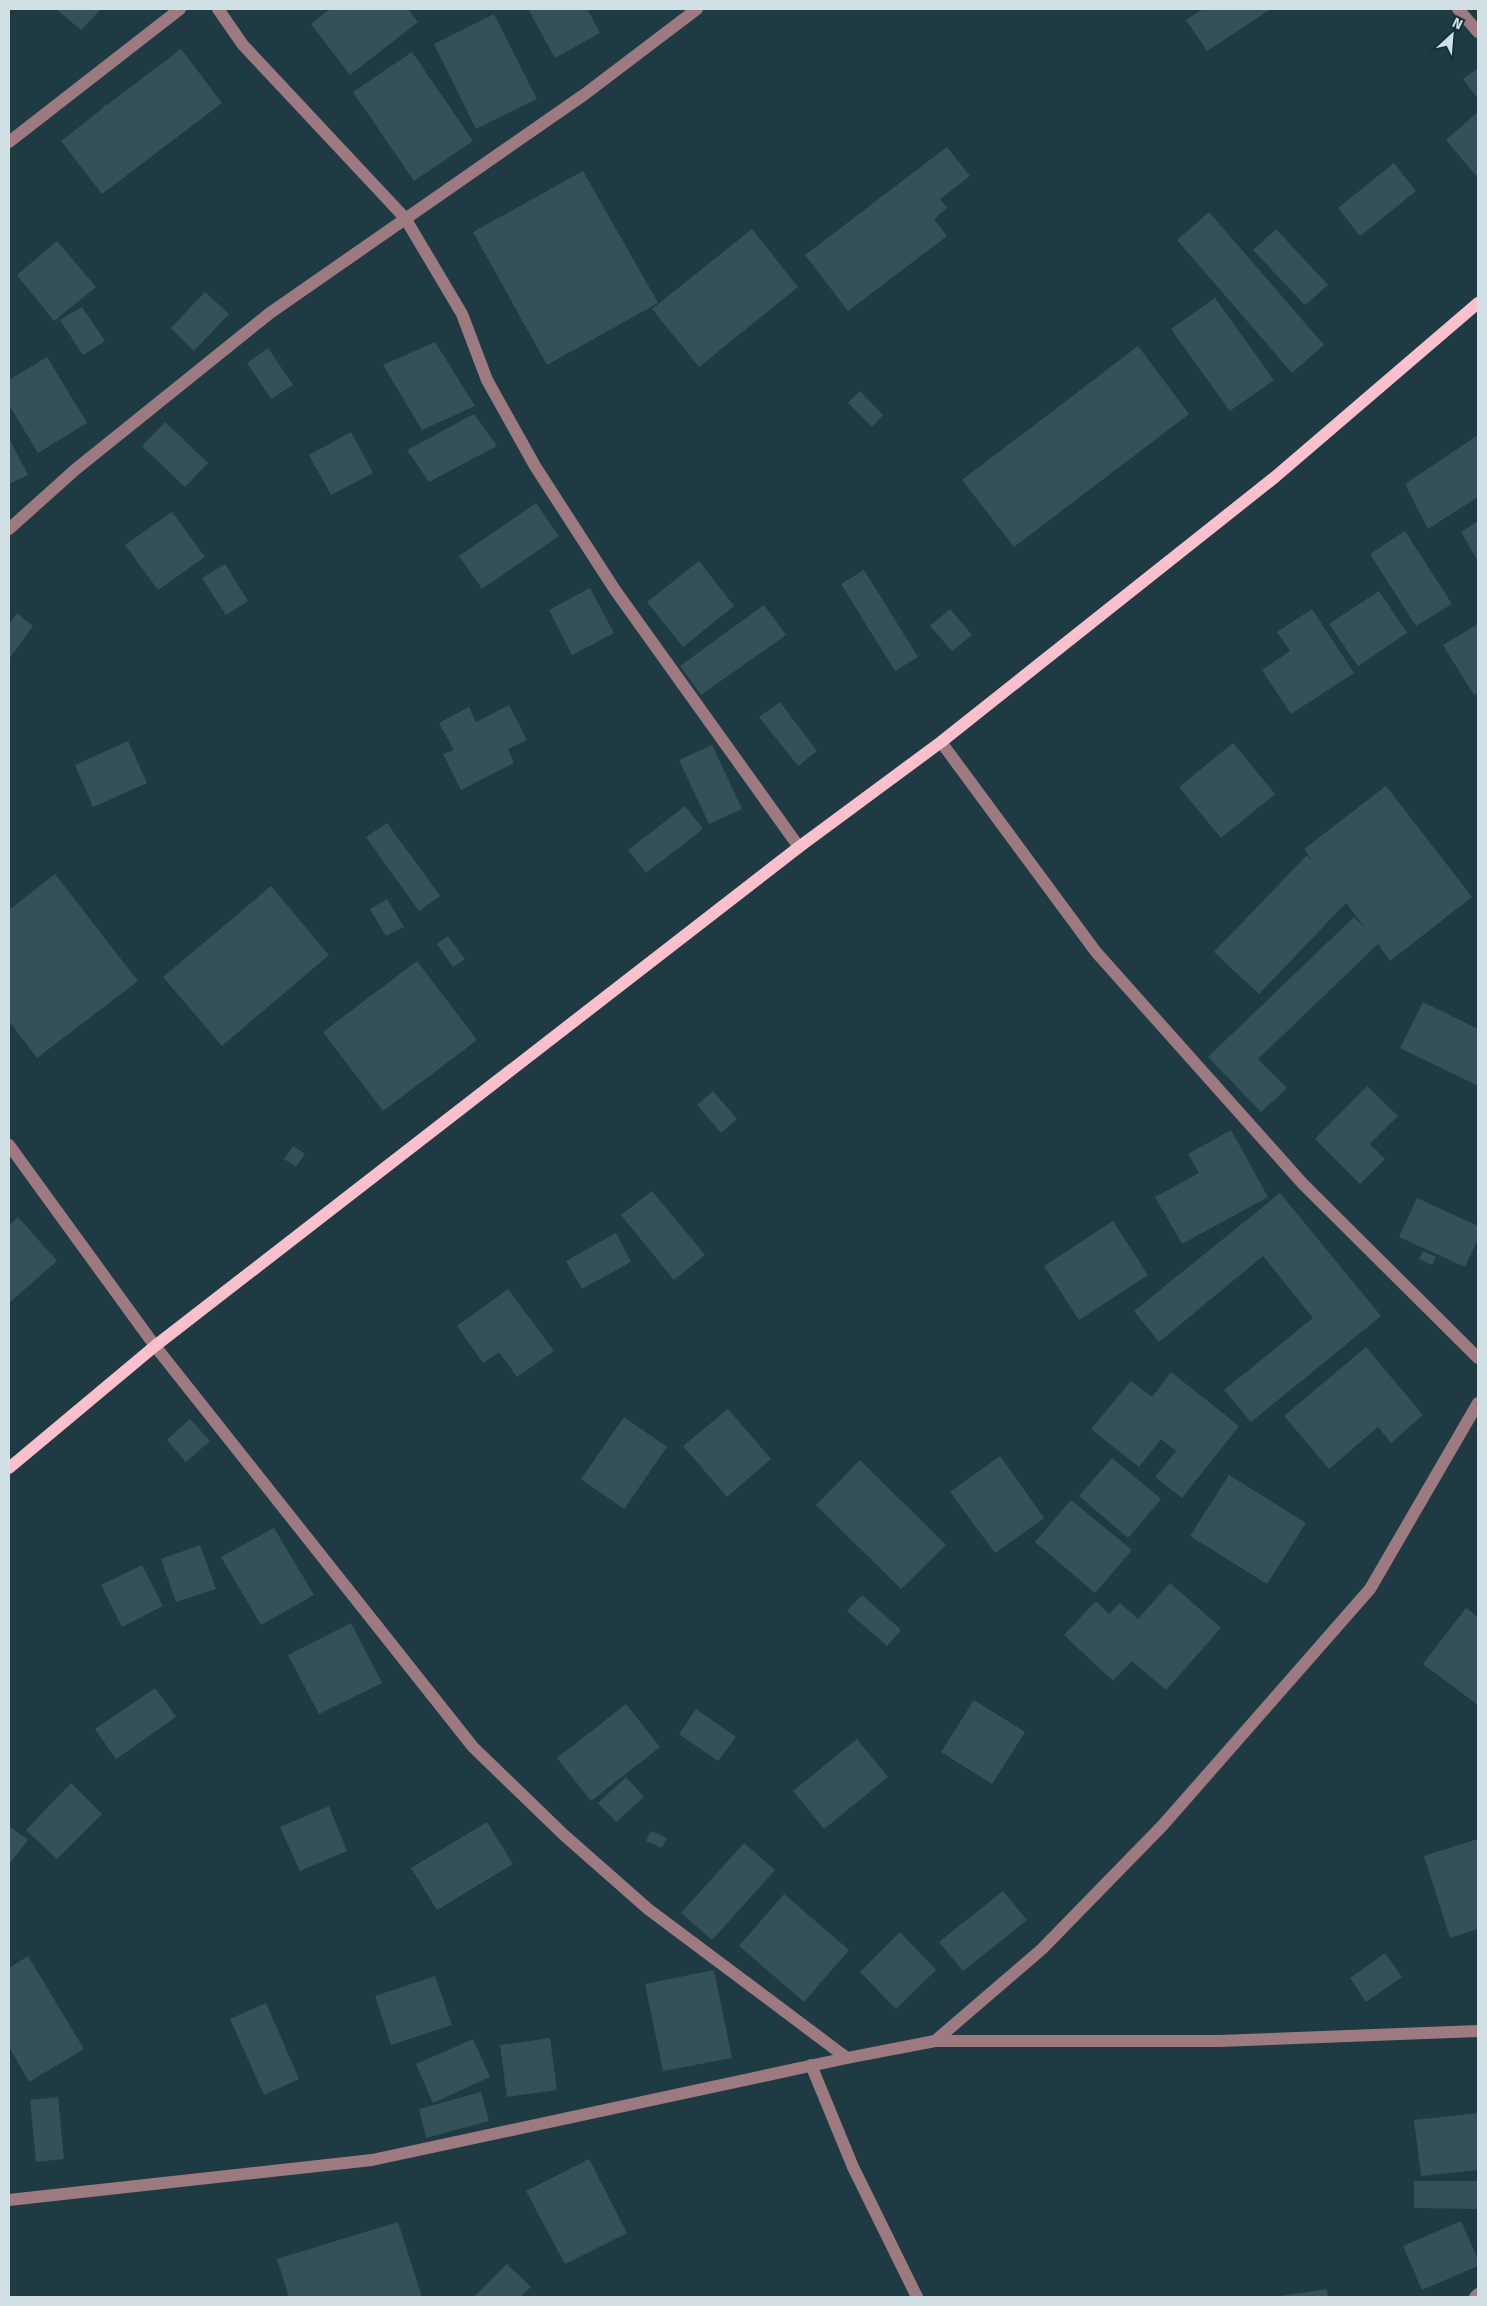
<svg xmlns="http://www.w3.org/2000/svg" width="1487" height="2306" font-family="'Fira Sans',sans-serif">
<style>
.building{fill:#34515a}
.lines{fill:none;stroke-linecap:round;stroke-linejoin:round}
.minor{stroke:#9d7980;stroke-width:12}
.major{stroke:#fbc0cc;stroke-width:12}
</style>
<rect width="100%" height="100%" fill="#1e3a43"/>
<g class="building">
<polygon points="56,9 101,9 81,30"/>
<polygon points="330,9 408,9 418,22 350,75 311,24"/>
<polygon points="528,9 587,9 600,33 555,58"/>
<polygon points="1203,9 1271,9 1207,51 1186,20"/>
<polygon points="494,14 537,99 476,129 434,44"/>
<polygon points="181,49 222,103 102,194 61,141 102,109 105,104 107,105"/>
<polygon points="412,52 473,141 414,181 353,92"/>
<polygon points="1478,68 1478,99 1463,79"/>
<polygon points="1478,112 1478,178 1446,140"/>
<polygon points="947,147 970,176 940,199 947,208 934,219 947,236 848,311 805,255"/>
<polygon points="1394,163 1416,191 1360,236 1338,208"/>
<polygon points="583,171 658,303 547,365 473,232"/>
<polygon points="1209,212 1324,345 1292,373 1177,240"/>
<polygon points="752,229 798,287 699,367 652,309"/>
<polygon points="1276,229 1328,285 1305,305 1253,250"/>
<polygon points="57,241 96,287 54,321 17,275"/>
<polygon points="205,292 229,314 194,351 171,328"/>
<polygon points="1215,298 1274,380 1230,411 1171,329"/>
<polygon points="82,307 105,341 83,355 60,320"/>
<polygon points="435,342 475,406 422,430 383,365"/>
<polygon points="1138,346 1189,414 1014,547 962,480"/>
<polygon points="268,348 293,385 271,399 247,363"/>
<polygon points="47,357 87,423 38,453 9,405 9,380"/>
<polygon points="860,391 883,415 872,427 848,403"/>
<polygon points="474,414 497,446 429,482 407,450"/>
<polygon points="165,422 208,463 185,487 142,446"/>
<polygon points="351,432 373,473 331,495 309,455"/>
<polygon points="1478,435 1478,497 1428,529 1405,484"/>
<polygon points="9,438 28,475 9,484"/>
<polygon points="536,503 559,536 482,589 459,556"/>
<polygon points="172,512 205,557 158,590 125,545"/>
<polygon points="1478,521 1478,561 1461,532"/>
<polygon points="1405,531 1452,604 1416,626 1370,554"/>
<polygon points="699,561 734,606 683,647 647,602"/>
<polygon points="225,564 248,601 226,615 202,578"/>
<polygon points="864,570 918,657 895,671 841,584"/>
<polygon points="590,588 614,633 572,655 549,610"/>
<polygon points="1379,591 1407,633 1358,666 1329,624"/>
<polygon points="764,605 786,635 701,695 680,666"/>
<polygon points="950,609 972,635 952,651 930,626"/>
<polygon points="1312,609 1354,673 1291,714 1262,670 1290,651 1277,632"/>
<polygon points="17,613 33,626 9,659 9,624"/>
<polygon points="1478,624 1478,693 1474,695 1443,645"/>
<polygon points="780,702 817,751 798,766 759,717"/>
<polygon points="509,705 527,740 508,749 514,763 461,790 443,754 454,750 439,723 469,707 476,722"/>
<polygon points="128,741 147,783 93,807 75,765"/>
<polygon points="1233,743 1275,794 1221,838 1179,787"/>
<polygon points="712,745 742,809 709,824 679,760"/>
<polygon points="1386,786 1472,897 1390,961 1378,944 1258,1059 1287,1088 1261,1112 1208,1057 1354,917 1366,929 1346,903 1259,994 1214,952 1307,855 1313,861 1304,849"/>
<polygon points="685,806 703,829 646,873 628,850"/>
<polygon points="387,823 440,896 419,911 366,837"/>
<polygon points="55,874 138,981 37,1058 9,1021 9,910"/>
<polygon points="271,886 329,955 222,1046 163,977"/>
<polygon points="387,899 404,927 386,936 370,909"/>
<polygon points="448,936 465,959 453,967 437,944"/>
<polygon points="417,961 477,1040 383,1111 323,1032"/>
<polygon points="1423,1002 1478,1029 1478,1086 1400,1048"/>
<polygon points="1367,1086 1398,1116 1370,1144 1385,1159 1360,1184 1315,1139"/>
<polygon points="713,1091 737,1119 721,1133 697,1105"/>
<polygon points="1231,1130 1268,1197 1182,1244 1155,1197 1199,1173 1188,1154"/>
<polygon points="293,1146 305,1154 296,1167 284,1159"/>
<polygon points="652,1191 705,1255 674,1280 621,1215"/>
<polygon points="1280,1193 1381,1316 1251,1422 1224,1390 1313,1318 1263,1256 1159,1342 1134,1311"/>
<polygon points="1417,1198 1478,1226 1478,1239 1465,1267 1399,1237"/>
<polygon points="18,1217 57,1261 9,1303 9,1225"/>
<polygon points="1113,1221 1148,1275 1079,1320 1044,1266"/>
<polygon points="616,1233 631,1262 582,1289 566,1261"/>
<polygon points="1423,1251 1436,1257 1432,1265 1419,1259"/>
<polygon points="508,1289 554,1351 517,1377 499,1352 483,1363 457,1326"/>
<polygon points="1366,1347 1423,1415 1391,1443 1378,1427 1329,1469 1284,1416"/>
<polygon points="1171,1372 1239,1426 1182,1498 1155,1477 1176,1451 1161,1439 1139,1467 1091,1429 1131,1381 1152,1397"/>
<polygon points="728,1409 771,1459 727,1497 683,1446"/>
<polygon points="624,1417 667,1447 624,1509 581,1479"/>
<polygon points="190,1419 210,1441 186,1462 167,1440"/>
<polygon points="1000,1456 1044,1518 995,1553 950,1492"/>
<polygon points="1112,1458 1161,1499 1128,1538 1079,1496"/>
<polygon points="860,1460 946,1545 901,1589 816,1505"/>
<polygon points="1229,1475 1306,1523 1267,1584 1190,1536"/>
<polygon points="1071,1500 1132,1550 1095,1593 1035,1542"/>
<polygon points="274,1528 314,1595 261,1625 221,1557"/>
<polygon points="200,1545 216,1589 176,1602 161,1559"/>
<polygon points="142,1565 163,1606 122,1627 101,1585"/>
<polygon points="1170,1583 1221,1628 1166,1690 1132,1661 1113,1681 1064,1635 1096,1601 1109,1614 1120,1603 1138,1619"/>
<polygon points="862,1595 901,1630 887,1646 847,1611"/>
<polygon points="1466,1608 1478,1617 1478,1705 1423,1664"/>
<polygon points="351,1623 382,1683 319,1714 288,1655"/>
<polygon points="155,1688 176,1717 116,1759 95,1729"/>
<polygon points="974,1700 1025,1732 992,1784 941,1752"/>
<polygon points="626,1704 660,1747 591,1801 557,1758"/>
<polygon points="696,1709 736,1737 718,1761 679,1734"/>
<polygon points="857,1739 888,1777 824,1829 793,1791"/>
<polygon points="626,1777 644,1797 616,1822 598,1803"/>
<polygon points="71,1783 102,1814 57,1859 26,1830"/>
<polygon points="329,1806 347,1851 300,1871 280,1827"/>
<polygon points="487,1822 513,1864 437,1910 411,1868"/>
<polygon points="9,1826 28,1840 9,1864"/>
<polygon points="651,1831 667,1838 662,1848 646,1841"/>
<polygon points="1478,1839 1478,1929 1450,1938 1424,1856"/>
<polygon points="744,1843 775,1870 712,1940 681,1913"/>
<polygon points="1003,1891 1027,1920 963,1971 939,1942"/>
<polygon points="784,1894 849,1950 804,2002 739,1946"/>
<polygon points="900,1932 936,1970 896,2009 860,1972"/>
<polygon points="1385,1953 1402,1977 1366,2002 1350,1978"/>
<polygon points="28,1956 84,2049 29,2082 9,2047 9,1968"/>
<polygon points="714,1970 732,2058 663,2071 645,1984"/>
<polygon points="435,1976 452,2025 391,2045 375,1996"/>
<polygon points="266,2003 299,2079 264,2095 230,2019"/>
<polygon points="550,2038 557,2090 507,2097 500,2045"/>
<polygon points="473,2039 490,2077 433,2103 416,2064"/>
<polygon points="481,2092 489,2121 426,2138 419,2109"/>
<polygon points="58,2097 64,2159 36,2162 30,2100"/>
<polygon points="1478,2113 1478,2170 1421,2176 1414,2120"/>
<polygon points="589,2159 627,2233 565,2264 526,2191"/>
<polygon points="1414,2181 1478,2181 1478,2209 1414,2208"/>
<polygon points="1461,2221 1478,2260 1478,2266 1422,2290 1403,2246"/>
<polygon points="398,2222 422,2297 289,2297 277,2259"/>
<polygon points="507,2264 531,2287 520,2297 474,2297"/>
<polygon points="1327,2289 1328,2297 1280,2297 1280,2296"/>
</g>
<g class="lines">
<g class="minor">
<polyline points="218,9 243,45 405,218 462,314 487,380 535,466 615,590 799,847"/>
<polyline points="1458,9 1478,32"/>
<polyline points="9,142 180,9"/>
<polyline points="9,529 76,469 270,313 585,94 697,9"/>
<polyline points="941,742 1096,952 1303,1184 1478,1358"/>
<polyline points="9,1145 155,1346 473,1747 564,1835 648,1909 847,2058"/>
<polyline points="935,2041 1042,1949 1163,1825 1370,1589 1478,1403"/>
<polyline points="811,2065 853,2167 917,2297"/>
<polyline points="9,2200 372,2160 847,2058 935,2041 1219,2041 1478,2031"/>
<polyline points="1475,2297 1478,2294"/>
</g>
<polyline class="major" points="9,1468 155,1346 799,847 941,742 1275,477 1478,303"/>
</g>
<rect width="1487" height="2306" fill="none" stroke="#d0e0e5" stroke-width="20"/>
<g transform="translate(1452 35) rotate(26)" stroke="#133038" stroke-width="4" paint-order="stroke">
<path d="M0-4L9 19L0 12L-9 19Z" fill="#d0e0e5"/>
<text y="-8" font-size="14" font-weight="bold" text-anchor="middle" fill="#d0e0e5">N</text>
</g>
</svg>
